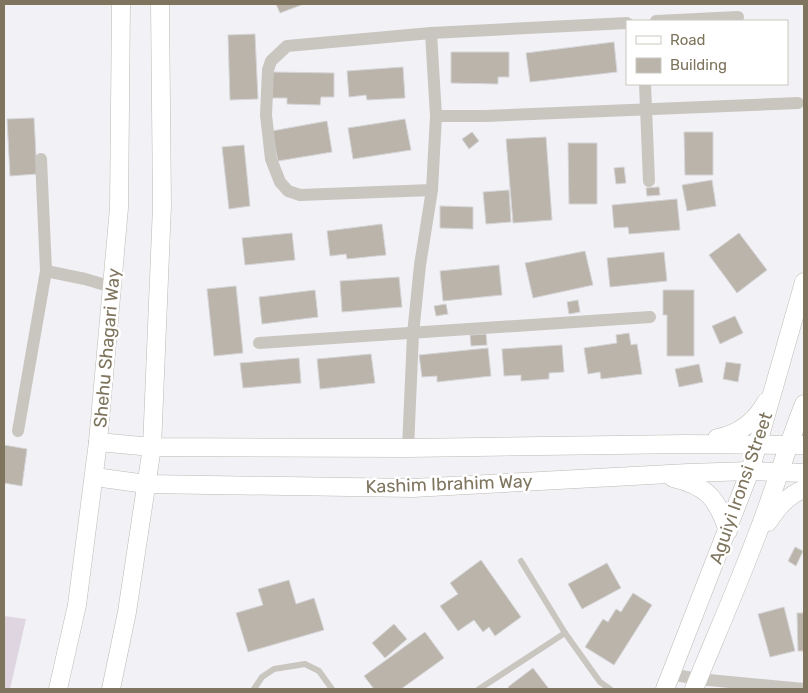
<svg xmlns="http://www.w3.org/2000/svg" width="808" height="693" font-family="Rubik,sans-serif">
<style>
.green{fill:#ded5e0}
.building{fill:#bab4ab;stroke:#d5d4d7}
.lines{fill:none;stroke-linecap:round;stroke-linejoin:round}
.secondary-casing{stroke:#bdbab2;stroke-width:19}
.lane{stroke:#c9c6c0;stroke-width:6}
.street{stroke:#c9c6c0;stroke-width:12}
.secondary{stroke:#fff;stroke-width:18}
.labels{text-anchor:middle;stroke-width:5;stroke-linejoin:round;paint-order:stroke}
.street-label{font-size:18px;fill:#7f755e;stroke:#fff}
</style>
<rect width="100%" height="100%" fill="#f2f1f6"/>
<polygon class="green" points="4,616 26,619 10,689 4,689"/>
<g class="building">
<polygon points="276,4 304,4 280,13"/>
<polygon points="255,34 258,99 230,100 228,35"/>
<polygon points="614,42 617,72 530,82 526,53"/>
<polygon points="451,52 509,52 509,77 498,77 498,84 451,83"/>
<polygon points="403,67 405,98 367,100 366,95 349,97 347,71"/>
<polygon points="272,72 334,73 334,97 321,97 320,105 287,104 287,98 272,98"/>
<polygon points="34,118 37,174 10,176 7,119"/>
<polygon points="405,119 411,150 353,159 348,128"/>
<polygon points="327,121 332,152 278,161 272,131"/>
<polygon points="472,132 479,141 469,149 462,139"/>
<polygon points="684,132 713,132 713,175 685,175"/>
<polygon points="546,137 552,220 513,223 506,139"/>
<polygon points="568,143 597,143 597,204 569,204"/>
<polygon points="244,145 250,206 229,209 222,147"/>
<polygon points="624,167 626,183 616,184 614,168"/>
<polygon points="712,180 716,206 687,211 682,185"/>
<polygon points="659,187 660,195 647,196 646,188"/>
<polygon points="509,190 511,222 486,224 483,192"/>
<polygon points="677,199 680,230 629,234 628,227 614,228 612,205"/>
<polygon points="440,206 473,207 473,229 440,228"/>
<polygon points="382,224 386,255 347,259 346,254 330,256 327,231"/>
<polygon points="292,233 295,260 245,265 242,238"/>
<polygon points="739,233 767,270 737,293 709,255"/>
<polygon points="585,251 593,285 533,298 525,263"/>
<polygon points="664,252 667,281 610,287 607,258"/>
<polygon points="499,265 502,295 443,301 440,271"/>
<polygon points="399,277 402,307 342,312 340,281"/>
<polygon points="236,286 243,353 214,356 207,289"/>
<polygon points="315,290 318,317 262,324 259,297"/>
<polygon points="663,290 694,290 694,356 667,356 667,315 663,315"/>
<polygon points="578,300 580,312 569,314 567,302"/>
<polygon points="446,304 448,314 436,316 434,306"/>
<polygon points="735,316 743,333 720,344 712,326"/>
<polygon points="629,333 631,345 637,344 642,374 601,379 600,372 588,374 584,348 617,343 616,335"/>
<polygon points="486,334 487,345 471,346 470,335"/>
<polygon points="562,345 564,372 549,373 549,379 521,381 521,375 504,376 502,349"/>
<polygon points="488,348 491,376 437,382 437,376 422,377 419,355"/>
<polygon points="371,354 375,383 320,389 317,359"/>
<polygon points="299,358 301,383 243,388 240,363"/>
<polygon points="726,362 741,364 738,382 723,379"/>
<polygon points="699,364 703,382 679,387 675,369"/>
<polygon points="4,445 27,449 22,486 4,483"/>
<polygon points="795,547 803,551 796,566 788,561"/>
<polygon points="481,560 521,617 495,636 489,627 483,632 474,620 458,631 440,606 458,594 450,583"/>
<polygon points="607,563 621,588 582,609 568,584"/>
<polygon points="289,580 296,604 314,598 324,630 248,652 236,613 263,605 258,589"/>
<polygon points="633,593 652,605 614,665 585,647 603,619 608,622 616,609 621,612"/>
<polygon points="784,607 795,651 770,657 758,614"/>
<polygon points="797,613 804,613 804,651 798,651"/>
<polygon points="394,624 407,639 385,658 372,643"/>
<polygon points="425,632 444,658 401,689 374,689 364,676"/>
<polygon points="533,668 549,689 510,689 508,687"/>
</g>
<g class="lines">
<defs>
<g id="secondary">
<path d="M717 438C739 434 755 422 766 402"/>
<polyline points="98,442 152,447 408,448 686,444 804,445"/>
<polyline points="95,477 146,484 413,488 688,473 750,471 804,473"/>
<path d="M673 478C707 486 717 498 728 531"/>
<path d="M768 522C778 507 787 496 804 489"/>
<polyline points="58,689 77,605 98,442 119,208 121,4"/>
<polyline points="111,689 127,612 152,447 162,206 160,4"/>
<polyline points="665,689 750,471 804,282"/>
<path d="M694 689C714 640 736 590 755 540 773 495 786 449 804 404"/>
</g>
</defs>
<use href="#secondary" class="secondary-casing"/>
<g class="lane">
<polyline points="521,561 565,633 600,682 610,689"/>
<polyline points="254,689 262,677 274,669 305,664 319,671 332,689"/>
<polyline points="479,689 565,633"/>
</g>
<g class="street">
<polyline points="656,21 738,17"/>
<polyline points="645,84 649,181"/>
<polyline points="436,116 485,116 798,103"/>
<polyline points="41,159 46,271"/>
<polyline points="432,190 300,195 288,191 280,182 271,159 266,115 268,70 271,61 287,46 431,33 627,23"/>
<polyline points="259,343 650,317"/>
<polyline points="18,431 46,271 85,279 112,287"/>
<polyline points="408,448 413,334 420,265 432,190 436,116 431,33"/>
<polyline points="670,674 698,679 804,689"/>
</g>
<use href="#secondary" class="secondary"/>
</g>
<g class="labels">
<g class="street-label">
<text transform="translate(107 348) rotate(-85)" y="6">Shehu Shagari Way</text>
<text transform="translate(449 484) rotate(-2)" y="6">Kashim Ibrahim Way</text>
<text transform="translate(741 488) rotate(-71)" y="6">Aguiyi Ironsi Street</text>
</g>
</g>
<rect width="808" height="693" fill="none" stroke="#7f755e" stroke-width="10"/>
<rect x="626" y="20" width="162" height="65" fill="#ffffff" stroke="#ccc8bf"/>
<rect x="636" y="36" width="25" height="8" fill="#ffffff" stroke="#ccc8bf"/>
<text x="670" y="45" font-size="15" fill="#7f755e">Road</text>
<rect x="636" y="58" width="25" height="15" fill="#bab4ab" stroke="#ccc8bf"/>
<text x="670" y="70" font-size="15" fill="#7f755e">Building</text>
</svg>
